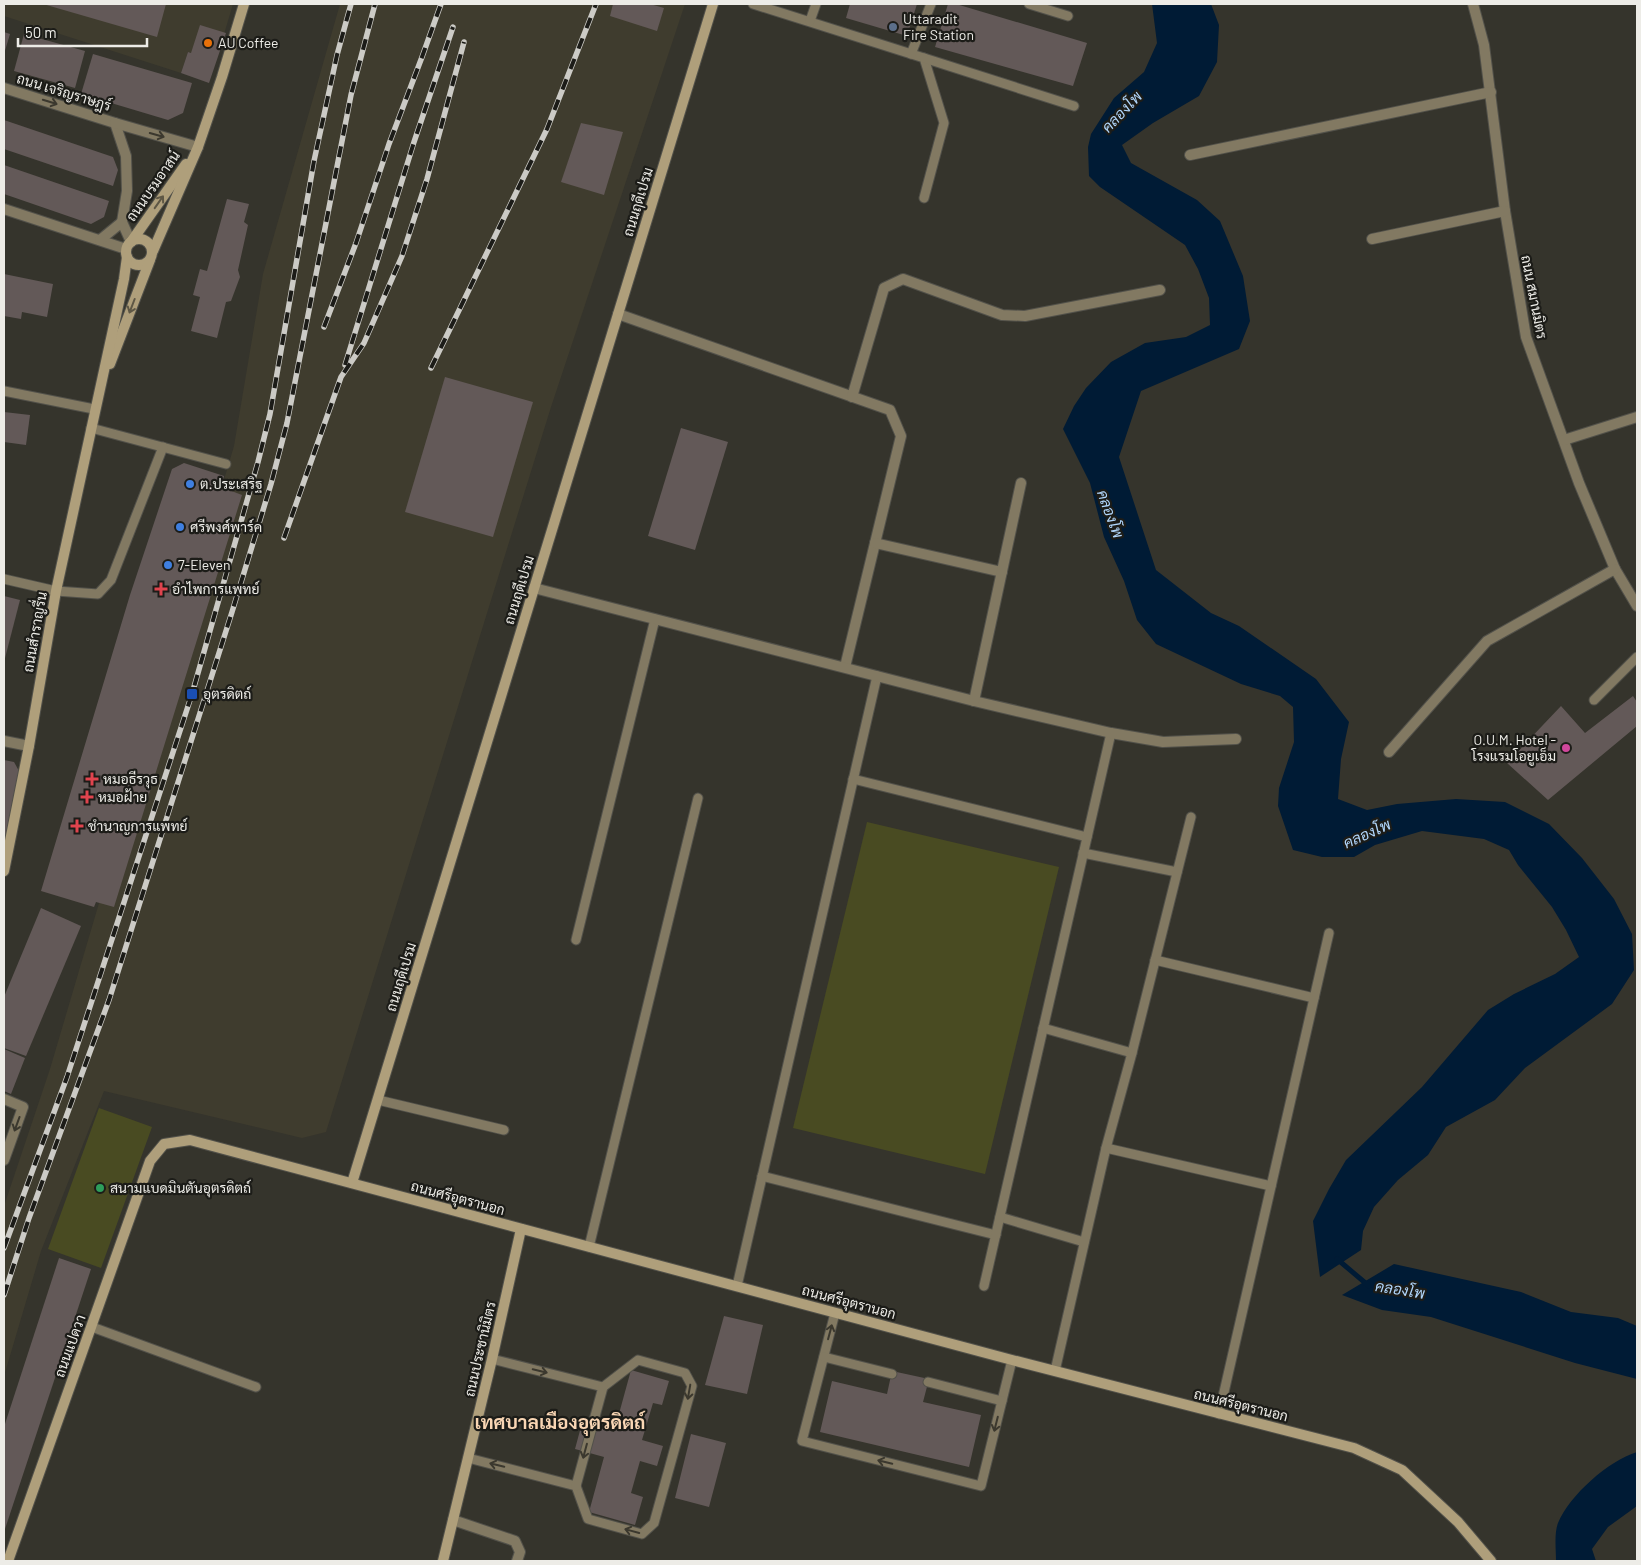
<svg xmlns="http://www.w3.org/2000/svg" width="1641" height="1565" font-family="Barlow,Sarabun,sans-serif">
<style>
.built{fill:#3f3c2e}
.green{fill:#494b22}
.water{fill:#001b35}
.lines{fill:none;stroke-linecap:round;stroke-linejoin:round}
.stream{stroke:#001b35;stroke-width:5}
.building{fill:#635958}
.lane-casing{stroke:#52514a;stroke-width:11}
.street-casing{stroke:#52514a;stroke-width:12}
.secondary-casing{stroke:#52514a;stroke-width:12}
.lane{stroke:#827962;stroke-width:9}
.street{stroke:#827962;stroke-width:10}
.secondary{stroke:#af9f7b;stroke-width:10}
.rail-casing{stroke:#cccbc6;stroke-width:5.5}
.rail{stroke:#1c1c18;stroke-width:4;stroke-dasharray:11;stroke-linecap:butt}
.oneway{stroke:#3b382e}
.oneway2{stroke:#5e5745}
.service-dot{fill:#5c6f8a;stroke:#1c1c18;stroke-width:2}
.food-dot{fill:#e8710a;stroke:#1c1c18;stroke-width:2}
.shop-dot{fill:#3f7fe0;stroke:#1c1c18;stroke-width:2}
.health-dot{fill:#e0444e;stroke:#1c1c18;stroke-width:2}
.transit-dot{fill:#1a4fb4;stroke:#1c1c18;stroke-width:2}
.hotel-dot{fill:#d1479c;stroke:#1c1c18;stroke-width:2}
.leisure-dot{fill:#2e9e5b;stroke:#1c1c18;stroke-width:2}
.labels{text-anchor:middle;stroke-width:4.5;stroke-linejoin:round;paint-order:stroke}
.poi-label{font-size:14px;fill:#edece7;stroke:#1c1c18;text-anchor:start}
.street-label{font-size:14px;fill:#edece7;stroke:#1c1c18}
.water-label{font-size:15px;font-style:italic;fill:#b1d6fb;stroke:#1c1c18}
.district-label{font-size:19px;font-weight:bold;fill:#f9d6b4;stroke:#1c1c18}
</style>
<rect width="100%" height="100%" fill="#35342c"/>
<g class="built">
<polygon points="4,4 233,4 216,61 188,52 181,73 4,16"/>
<polygon points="340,4 685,4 551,407 326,1132 302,1138 104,1091 41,1251 4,1376 4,1206 50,1069 234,446 263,274"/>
</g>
<g class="green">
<polygon points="867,822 1059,867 985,1174 793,1128"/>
<polygon points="99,1108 152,1127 101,1268 48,1249"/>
</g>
<g class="water">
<polygon points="1152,4 1211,4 1219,25 1217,62 1199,96 1153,123 1122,145 1131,163 1197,200 1220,221 1243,276 1250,321 1239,349 1141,391 1119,457 1156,570 1211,613 1239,626 1316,679 1349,722 1341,759 1338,799 1367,810 1397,804 1456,799 1505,802 1549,824 1582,858 1614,899 1632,934 1634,970 1612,1004 1525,1068 1495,1100 1446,1127 1428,1155 1398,1180 1374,1207 1363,1231 1361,1250 1320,1277 1313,1221 1329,1189 1346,1160 1422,1087 1488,1010 1514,994 1555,974 1579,957 1566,930 1552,907 1518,865 1509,850 1484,839 1422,831 1375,845 1354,857 1322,857 1293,850 1278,806 1279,788 1294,742 1293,707 1280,696 1241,684 1156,644 1137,620 1124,581 1104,537 1090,483 1063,429 1074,406 1086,388 1111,362 1145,343 1186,337 1210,325 1209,298 1198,269 1185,245 1100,187 1089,176 1088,147 1091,134 1114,98 1144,72 1157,43"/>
<polygon points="1394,1264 1521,1292 1571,1312 1618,1318 1637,1326 1637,1379 1575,1363 1431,1317 1382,1310 1342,1295"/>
<path d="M1637 1452V1506L1608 1527 1592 1549 1596 1561H1556C1556 1550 1554 1533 1558 1523 1570 1495 1608 1461 1637 1452Z"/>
</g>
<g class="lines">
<polyline class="stream" points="1337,1259 1369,1286"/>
</g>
<g class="building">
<polygon points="43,4 166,4 157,37"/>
<polygon points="613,4 650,4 664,8 657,31 610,16"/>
<polygon points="850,4 917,4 907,36 846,18"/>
<polygon points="948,4 956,4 1087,43 1073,86 935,47"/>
<polygon points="200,25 226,33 209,83 181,73 188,52 191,53"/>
<polygon points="4,32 10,34 4,54"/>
<polygon points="24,34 85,51 75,88 14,71"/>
<polygon points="93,54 192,83 183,113 168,120 81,94"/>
<polygon points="4,120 113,157 118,170 113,186 4,149"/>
<polygon points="581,123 623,132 604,195 561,182"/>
<polygon points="4,165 109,201 104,217 91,224 4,194"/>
<polygon points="227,199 249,204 244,222 248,225 238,270 240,277 231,301 226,302 217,338 191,331 200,297 193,295 200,269 207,271"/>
<polygon points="4,274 53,284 47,317 22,312 21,319 4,316"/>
<polygon points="445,377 533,402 493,537 405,512"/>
<polygon points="4,412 30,415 26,445 4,442"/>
<polygon points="681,428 728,442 695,550 648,536"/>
<polygon points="184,463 224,476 221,487 242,495 114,907 96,902 94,907 41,891 130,595 172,469"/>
<polygon points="4,596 20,600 4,662"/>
<polygon points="1633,696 1637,702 1637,726 1548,800 1507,763 1561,706 1585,733"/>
<polygon points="4,760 14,762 19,771 6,837 4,836"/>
<polygon points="41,908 81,926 26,1056 4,1048 4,997"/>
<polygon points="4,1049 25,1058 11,1094 4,1091"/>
<polygon points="59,1258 91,1269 4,1532 4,1427"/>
<polygon points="724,1316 763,1325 747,1394 705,1385"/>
<polygon points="631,1370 669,1381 662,1405 653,1403 642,1440 663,1446 657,1466 640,1461 631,1493 643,1497 635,1525 589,1512 604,1457 575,1449 582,1423 614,1432"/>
<polygon points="892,1371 929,1379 923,1402 981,1415 969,1467 820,1432 832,1381 887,1394"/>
<polygon points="691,1434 726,1443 709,1507 675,1498"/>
</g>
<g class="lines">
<defs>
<g id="lane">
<polyline points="753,4 924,58 944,123 924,198"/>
<polyline points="1029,4 1068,16"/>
<polyline points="810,21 816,4"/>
<polyline points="911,54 931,4"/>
<polyline points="924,58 1074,106"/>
<polyline points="4,391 94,409"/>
<polyline points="91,428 226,464"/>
<polyline points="4,579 56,591 98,594 111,580 163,447"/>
<polyline points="1594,700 1637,657"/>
<polyline points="853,779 1087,837"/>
<polyline points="1083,853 1177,872"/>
<polyline points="576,940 655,619"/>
<polyline points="1155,960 1314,998"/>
<polyline points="1043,1028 1132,1053"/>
<polyline points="378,1100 504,1130"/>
<polyline points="1106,1148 1271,1186"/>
<polyline points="762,1176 996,1235"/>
<polyline points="1000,1217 1084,1242"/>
<polyline points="589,1247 698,798"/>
<polyline points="737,1286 877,676"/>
<polyline points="984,1286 1111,733"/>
<polyline points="835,1313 802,1441 981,1486 1012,1360"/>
<polyline points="92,1327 256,1387"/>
<polyline points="824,1357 892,1374"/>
<polyline points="1055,1371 1106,1148 1132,1053 1191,817"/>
<polyline points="928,1382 1002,1401"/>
<polyline points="1219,1414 1329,933"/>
<polyline points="468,1458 576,1486 588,1519 642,1534 654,1523 692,1386 685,1373 638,1360 603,1387 492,1359"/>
<polyline points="576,1486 603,1387"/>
</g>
<g id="street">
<polyline points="1473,4 1484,45 1505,211 1526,337 1579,483 1615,569 1637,606"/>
<polyline points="4,88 115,123 126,156 127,191 122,222 131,242"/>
<polyline points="115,123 198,147"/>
<polyline points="1190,155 1491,92"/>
<polyline points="4,209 126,249"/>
<polyline points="1372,239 1505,211"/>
<polyline points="100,240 122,222"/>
<polyline points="618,314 890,410 901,436 845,667"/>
<polyline points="852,397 884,288 903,279 1002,315 1025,316 1160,290"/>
<polyline points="1564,440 1637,417"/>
<polyline points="875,543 1002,572"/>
<polyline points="534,588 974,701 1111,733 1163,742 1236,739"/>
<polyline points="974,701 1021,483"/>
<polyline points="4,741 29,746"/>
<polyline points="1389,752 1487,641 1615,569"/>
<polyline points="4,1099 23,1107 4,1160"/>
<polyline points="453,1520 515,1541 520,1552 517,1561"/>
</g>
<g id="secondary">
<circle cx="139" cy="252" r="13"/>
<polyline points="131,242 186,164"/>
<polyline points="153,251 198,147 222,77 244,4"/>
<polyline points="110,364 150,260"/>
<polyline points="4,871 29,746 56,591 124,279 127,257"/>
<polyline points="352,1183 713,4"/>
<polyline points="8,1561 150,1161 164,1144 190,1140 1012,1360 1354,1448 1402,1470 1458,1522 1491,1561"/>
<polyline points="443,1561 492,1359 521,1229"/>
</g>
</defs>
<use href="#lane" class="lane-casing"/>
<use href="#street" class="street-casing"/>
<use href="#secondary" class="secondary-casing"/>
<use href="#lane" class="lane"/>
<use href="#street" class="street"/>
<use href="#secondary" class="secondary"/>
<defs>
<g id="rail">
<polyline points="324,327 356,243 389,144 422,57 441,4"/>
<polyline points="345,365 414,142 453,27"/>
<polyline points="431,368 547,129 596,4"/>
<polyline points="284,538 341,377 364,343 402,256 427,179 464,42"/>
<polyline points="4,1248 67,1077 192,694 258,462 270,414 314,161 337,55 351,4"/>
<polyline points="4,1295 29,1218 109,1000 232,612 271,484 287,423 351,95 375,4"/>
</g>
</defs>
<use href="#rail" class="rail-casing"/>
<use href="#rail" class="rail"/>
</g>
<defs><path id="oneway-shaft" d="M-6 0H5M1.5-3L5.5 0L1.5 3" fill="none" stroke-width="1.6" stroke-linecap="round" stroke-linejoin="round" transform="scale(1.25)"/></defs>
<g class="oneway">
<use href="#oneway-shaft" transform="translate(50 102) rotate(17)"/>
<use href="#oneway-shaft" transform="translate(157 135) rotate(16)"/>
<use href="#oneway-shaft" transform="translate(17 1124) rotate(110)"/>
<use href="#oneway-shaft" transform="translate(830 1332) rotate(-75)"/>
<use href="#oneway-shaft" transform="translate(540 1371) rotate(14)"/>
<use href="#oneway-shaft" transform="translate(689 1392) rotate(100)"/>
<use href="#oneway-shaft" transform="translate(996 1424) rotate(104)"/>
<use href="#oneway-shaft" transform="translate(585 1451) rotate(105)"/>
<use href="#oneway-shaft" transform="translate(885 1462) rotate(-166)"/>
<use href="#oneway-shaft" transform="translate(497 1465) rotate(-166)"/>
<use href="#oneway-shaft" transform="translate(632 1531) rotate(-165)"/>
</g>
<g class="oneway2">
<use href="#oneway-shaft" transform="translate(159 202) rotate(-55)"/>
<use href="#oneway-shaft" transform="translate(132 306) rotate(111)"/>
</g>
<circle class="service-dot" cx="893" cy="27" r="5"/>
<circle class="food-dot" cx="208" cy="43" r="5"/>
<g class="shop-dot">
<circle cx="190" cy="484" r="5"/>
<circle cx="180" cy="527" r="5"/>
<circle cx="168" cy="565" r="5"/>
</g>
<g class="health-dot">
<path d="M158.5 581.5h5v5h5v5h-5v5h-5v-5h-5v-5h5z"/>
<path d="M89.5 771.5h5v5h5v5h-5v5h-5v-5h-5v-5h5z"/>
<path d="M84.5 789.5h5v5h5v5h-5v5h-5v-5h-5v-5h5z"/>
<path d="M74.5 818.5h5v5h5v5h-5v5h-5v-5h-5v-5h5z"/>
</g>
<rect class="transit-dot" x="186" y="688" width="12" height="12" rx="2.5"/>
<circle class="hotel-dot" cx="1566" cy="748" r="5"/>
<circle class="leisure-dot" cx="100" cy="1188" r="5"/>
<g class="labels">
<g class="poi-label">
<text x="903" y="24">Uttaradit<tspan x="903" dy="16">Fire Station</tspan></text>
<text x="218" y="48">AU Coffee</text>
<text x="200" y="489">ต.ประเสริฐ</text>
<text x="190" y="532">ศรีพงศ์พาร์ค</text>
<text x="178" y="570">7-Eleven</text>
<text x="172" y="594">อำไพการแพทย์</text>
<text x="203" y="699">อุตรดิตถ์</text>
<text x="1556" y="745" text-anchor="end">O.U.M. Hotel -<tspan x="1556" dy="16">โรงแรมโอยูเอ็ม</tspan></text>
<text x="103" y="784">หมอธีรวุธ</text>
<text x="98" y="802">หมอฝ้าย</text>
<text x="88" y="831">ชำนาญการแพทย์</text>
<text x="110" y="1193">สนามแบดมินตันอุตรดิตถ์</text>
</g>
<g class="street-label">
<text transform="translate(64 92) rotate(17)" y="5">ถนน เจริญราษฎร์</text>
<text transform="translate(153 186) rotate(-55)" y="5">ถนนบรมอาสน์</text>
<text transform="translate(638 202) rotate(-73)" y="5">ถนนฤดีเปรม</text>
<text transform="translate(1534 297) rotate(79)" y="5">ถนน สมานมิตร</text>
<text transform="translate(519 590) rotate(-73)" y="5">ถนนฤดีเปรม</text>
<text transform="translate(35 632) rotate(-80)" y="5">ถนนสำราญรื่น</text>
<text transform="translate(401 977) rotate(-73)" y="5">ถนนฤดีเปรม</text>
<text transform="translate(458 1198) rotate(15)" y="5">ถนนศรีอุตรานอก</text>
<text transform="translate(849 1302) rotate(15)" y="5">ถนนศรีอุตรานอก</text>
<text transform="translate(70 1346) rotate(-70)" y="5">ถนนแปดวา</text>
<text transform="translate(480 1349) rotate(-77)" y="5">ถนนประชานิมิตร</text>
<text transform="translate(1241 1405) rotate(14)" y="5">ถนนศรีอุตรานอก</text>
</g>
<g class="water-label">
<text transform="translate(1122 112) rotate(-46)" y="5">คลองโพ</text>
<text transform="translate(1110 514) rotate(70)" y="5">คลองโพ</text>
<text transform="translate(1367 834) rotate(-24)" y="5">คลองโพ</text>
<text transform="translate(1400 1290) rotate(9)" y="5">คลองโพ</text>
</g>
<g class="district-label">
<text x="560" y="1429">เทศบาลเมืองอุตรดิตถ์</text>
</g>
</g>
<rect width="1641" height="1565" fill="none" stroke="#edece7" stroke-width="10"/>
<path d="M18 38v8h129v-8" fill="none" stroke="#edece7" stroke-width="2.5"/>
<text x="25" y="38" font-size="15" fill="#edece7" stroke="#1c1c18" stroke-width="4" paint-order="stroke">50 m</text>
</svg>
